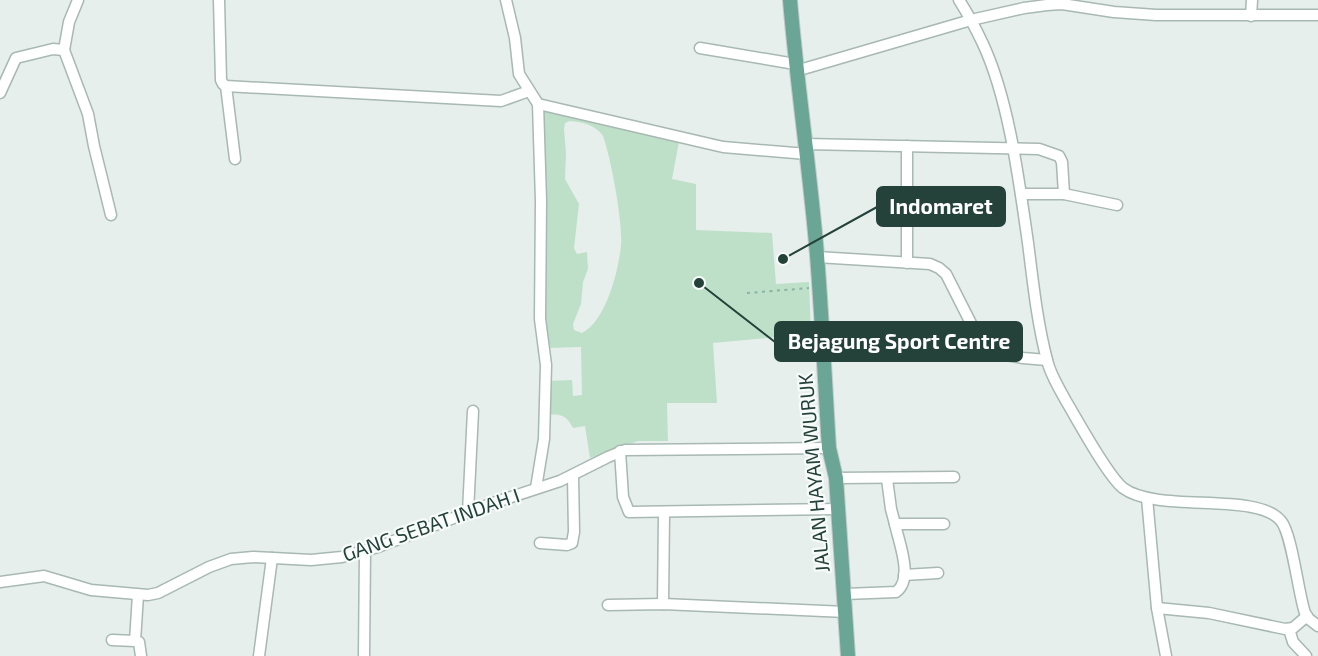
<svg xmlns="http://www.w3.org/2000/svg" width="1318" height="656" font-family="'Exo 2',sans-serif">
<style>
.grass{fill:#bfe0c8;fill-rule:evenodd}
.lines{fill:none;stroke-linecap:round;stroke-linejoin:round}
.minor-casing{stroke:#a8b8b2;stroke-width:13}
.major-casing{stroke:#c2cac8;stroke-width:16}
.path{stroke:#86b3a5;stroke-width:2;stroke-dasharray:3 4.5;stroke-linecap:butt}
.minor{stroke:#fff;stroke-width:10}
.major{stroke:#6aa596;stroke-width:14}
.labels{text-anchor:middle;stroke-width:4.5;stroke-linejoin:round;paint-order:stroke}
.street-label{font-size:20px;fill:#24423a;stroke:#f7fbf9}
.leader{fill:none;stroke:#24423a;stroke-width:2}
.callout-dot{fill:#24423a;stroke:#f7fbf9;stroke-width:2}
.callout{fill:#24423a;stroke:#24423a;stroke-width:2}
.callout-label{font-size:21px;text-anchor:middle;font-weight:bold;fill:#fff}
</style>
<rect width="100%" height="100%" fill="#e6efeb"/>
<path class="grass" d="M541 110 679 142 672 179 696 184V230L772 233 776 284 809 282 811 334 713 343 717 403H667L668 441H638L590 458 585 426 573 428C566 414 559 414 544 415L547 381 572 380 573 396 582 395 581 347 547 348 541 318ZM570 121C582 122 596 125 603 136 611 158 623 223 621 246 618 272 606 321 582 333L574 330 573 324 581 304 583 282 588 269 587 252 577 254 574 248 579 204 565 179 566 153 564 129 565 123Z"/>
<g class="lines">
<defs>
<g id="minor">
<polyline points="219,0 221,80 223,84 226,86 501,101 529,91"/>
<polyline points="506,0 515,38 519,74 538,104 541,201 540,319 546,365 544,439 536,488"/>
<path d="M959 0C968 14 976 29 983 44 1009 100 1019 181 1028 243 1033 282 1037 322 1047 360 1050 374 1059 388 1066 401 1078 421 1107 475 1123 488 1158 514 1257 491 1281 521 1292 534 1298 592 1305 613L1309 619 1318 626"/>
<polyline points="1251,16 1252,0"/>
<polyline points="700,48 795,64"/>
<polyline points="64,50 88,114 94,146 111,215"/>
<polyline points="796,71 971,20 1024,8 1047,5 1062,4 1114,12 1156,15 1318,15"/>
<polyline points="226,86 235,159"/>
<polyline points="0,93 16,58 53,49 64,50 69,22 78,0"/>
<polyline points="538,104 723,147 807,154"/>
<polyline points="805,144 1039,149 1059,156 1062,162 1064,194"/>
<polyline points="1021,194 1064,194 1117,205"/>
<polyline points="817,257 930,264 939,268 946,274 985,351"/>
<polyline points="907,263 907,146"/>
<polyline points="821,328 852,328 1023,358 1047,360"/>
<polyline points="620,451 623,497 629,512 838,509"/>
<polyline points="836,478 954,477"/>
<polyline points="887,479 891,509 895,524 944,524"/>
<polyline points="1147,498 1157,608 1166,656"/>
<polyline points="468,512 473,411"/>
<polyline points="540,543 567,545 572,543 574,532 573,476"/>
<polyline points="904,575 938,573"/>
<polyline points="0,582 44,576 91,590 148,595 158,593 209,567 231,559 253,557 311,560 342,557 378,547 490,504 560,481 608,457 625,450 829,448"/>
<path d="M845 594 896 592C914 579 899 543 895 524"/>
<polyline points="138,595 135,641 139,642 141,656"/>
<polyline points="663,604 664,513"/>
<polyline points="608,605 663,604 846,612"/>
<polyline points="1157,608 1209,613 1285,629 1293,628 1307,616"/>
<polyline points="1289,629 1293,642 1306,656"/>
<polyline points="112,640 135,641"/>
<polyline points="259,656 272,558"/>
<polyline points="364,656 365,551"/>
</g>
<path id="major" d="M790 0C797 85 810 170 817 255 822 319 825 384 829 448L836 478 848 656"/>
</defs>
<use href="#minor" class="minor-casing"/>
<use href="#major" class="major-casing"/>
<polyline class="path" points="747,293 809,288"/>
<use href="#minor" class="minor"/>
<use href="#major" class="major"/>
</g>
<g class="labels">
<g class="street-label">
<text transform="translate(814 473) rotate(-95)" y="7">JALAN HAYAM WURUK</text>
<text transform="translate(431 525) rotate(-19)" y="7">GANG SEBAT INDAH I</text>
</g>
</g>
<path class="leader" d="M783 259L877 207M699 283L775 342"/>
<g class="callout-dot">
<circle cx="783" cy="259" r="6"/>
<circle cx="699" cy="283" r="6"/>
</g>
<g class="callout">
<rect x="877" y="187" width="128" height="39" rx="6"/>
<rect x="775" y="322" width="247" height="39" rx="6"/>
</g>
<g class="callout-label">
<text x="941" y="214">Indomaret</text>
<text x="899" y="349">Bejagung Sport Centre</text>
</g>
</svg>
